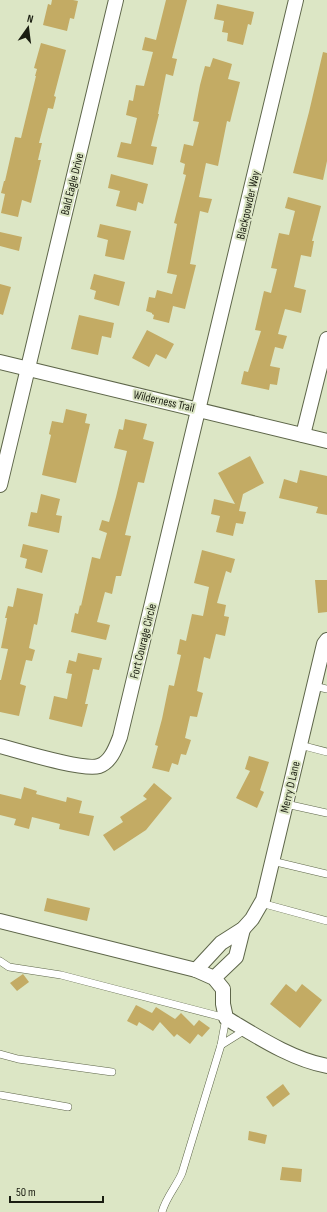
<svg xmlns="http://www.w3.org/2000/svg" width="327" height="1212" font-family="'Sofia Sans Condensed',sans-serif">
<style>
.building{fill:#c3ab64}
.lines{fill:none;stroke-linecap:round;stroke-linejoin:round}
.lane-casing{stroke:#5e664a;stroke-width:8}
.street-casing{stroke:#5e664a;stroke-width:16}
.lane{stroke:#fff;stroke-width:7}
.street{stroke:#fff;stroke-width:14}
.labels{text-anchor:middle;stroke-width:4;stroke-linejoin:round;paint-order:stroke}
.street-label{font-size:12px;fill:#1a1d11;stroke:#dce6c5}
</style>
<rect width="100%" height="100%" fill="#dce6c5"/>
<g class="building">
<polygon points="52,0 73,0 78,1 74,19 70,18 67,31 43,25 48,4 51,5"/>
<polygon points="166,0 187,0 172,58 177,59 173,76 166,74 158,114 159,114 151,146 157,147 153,165 117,157 121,142 131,144 137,118 126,115 129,100 133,101 136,85 144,86 153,52 142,50 145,37 156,40"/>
<polygon points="217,4 254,12 251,25 248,24 243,45 227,41 228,33 222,32 224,21 214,19"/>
<polygon points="41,43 66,50 54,96 56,97 53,109 48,108 39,143 42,143 38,160 41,160 31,203 22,200 18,217 1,213 5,194 1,193 4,181 5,181 15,137 21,138 36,76 35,76 37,69 34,68"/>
<polygon points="323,52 327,53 327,161 323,180 293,173 309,112"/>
<polygon points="213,58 232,64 228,79 240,82 230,122 227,121 218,166 206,163 199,197 212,199 208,213 200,211 190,264 196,265 185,309 173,306 169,323 153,319 154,315 152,314 152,313 146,311 149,297 155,298 157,290 172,294 177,275 167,273 177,224 174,223 186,175 183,174 185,164 180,162 184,144 193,146 199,122 193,121 200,85 205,66 210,67"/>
<polygon points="111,174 148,184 143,204 138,202 136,211 116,206 120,191 108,188"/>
<polygon points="288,197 321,206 312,241 314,241 311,257 301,255 294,287 306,290 301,313 285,309 278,334 287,336 283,349 275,347 270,366 280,368 277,385 270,384 269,390 241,384 244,371 248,372 261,331 255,330 264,291 271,293 277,269 271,268 279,233 289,235 295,211 285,208"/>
<polygon points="100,224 131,231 124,260 105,256 108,240 97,237"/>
<polygon points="0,232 22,237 19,251 0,246"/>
<polygon points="94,274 125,282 119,306 94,299 96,291 90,289"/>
<polygon points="0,284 11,287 3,315 0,314"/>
<polygon points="79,315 114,323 111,338 102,336 98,355 71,349"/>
<polygon points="147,330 174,344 166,359 156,354 149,367 132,358"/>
<polygon points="66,409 87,414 85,423 90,424 76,483 42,475 51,435 49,434 52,421 63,423"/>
<polygon points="125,419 147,424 143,439 154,442 144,483 138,482 125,535 131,536 121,576 116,576 112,594 105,592 97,622 110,625 106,640 71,632 75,613 78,614 80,605 81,606 92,557 100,559 107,533 99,530 102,520 109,522 116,497 127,451 114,448 119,429 123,430"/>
<polygon points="250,456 264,483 243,494 239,511 246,512 243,524 236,523 233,536 216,532 220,516 211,514 214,499 235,504 218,473"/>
<polygon points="300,470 327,476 327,515 316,513 318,507 279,498 284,479 297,483"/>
<polygon points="41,494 60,499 56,515 62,516 59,533 28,526 31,512 37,513"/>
<polygon points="23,544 48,550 42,573 25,568 27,559 20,557"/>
<polygon points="202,550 235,559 231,573 226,571 217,603 226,605 224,616 229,617 225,636 216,634 210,659 204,657 197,691 203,693 197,717 190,716 185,738 191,740 186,755 181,754 178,765 172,763 169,772 152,768 158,746 155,745 162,719 169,685 174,686 181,655 177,654 180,639 186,641 192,614 203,616 209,587 194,583"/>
<polygon points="315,580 327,580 327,612 318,613"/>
<polygon points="17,588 43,594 37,625 34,624 29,648 35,650 32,661 26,660 20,684 26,686 19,716 0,712 0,680 1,680 8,649 1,648 7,618 5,618 8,606 13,607"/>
<polygon points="78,653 102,658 99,670 93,669 85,704 88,704 82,727 49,719 54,696 67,699 72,674 66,673 69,660 76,662"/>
<polygon points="249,756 269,762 260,790 264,792 257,808 236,798 250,771 245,769"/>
<polygon points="154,783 172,798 146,830 114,851 103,835 123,822 120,817 147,799 143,796"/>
<polygon points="24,787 37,791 36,794 66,802 67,797 82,801 79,813 94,816 89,836 59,829 60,824 32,817 29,829 14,825 16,819 0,815 0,794 21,799"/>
<polygon points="47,898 90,908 87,921 44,911"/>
<polygon points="23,974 29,982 17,991 10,983"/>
<polygon points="286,984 296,992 302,984 322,1000 300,1028 270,1004"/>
<polygon points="136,1005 152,1013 156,1007 175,1019 181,1013 194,1026 199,1020 210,1028 202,1037 198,1034 190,1044 177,1034 174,1037 160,1022 153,1031 139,1022 137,1026 127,1021"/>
<polygon points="283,1084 290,1094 273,1107 266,1097"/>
<polygon points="249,1131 267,1135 265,1144 248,1140"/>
<polygon points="282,1167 302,1169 301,1182 280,1180"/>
</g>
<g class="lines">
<defs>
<g id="lane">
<polyline points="314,686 327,689"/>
<polyline points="300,745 327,752"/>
<polyline points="286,804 327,813"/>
<polyline points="272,861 327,874"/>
<polyline points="261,903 327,921"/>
<polyline points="0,961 9,967 61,975 226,1018 221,1045 245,1030"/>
<polyline points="0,1054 18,1059 112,1072"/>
<polyline points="0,1095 68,1107"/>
<path d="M162 1212C166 1197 176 1187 182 1173L221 1045"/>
</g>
<g id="street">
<polyline points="0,362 327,441"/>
<polyline points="303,435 327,339"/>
<polyline points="0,485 116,0"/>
<path d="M0 746C19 751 83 771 99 766 111 762 116 747 120 737L296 0"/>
<path d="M0 921 196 970 214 978 223 989V1004L226 1018C258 1037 291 1059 327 1066"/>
<polyline points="196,970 221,943 243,929 252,919 263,900 324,644 327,640"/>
<polyline points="214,978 236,957 243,929"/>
</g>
</defs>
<use href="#lane" class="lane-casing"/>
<use href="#street" class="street-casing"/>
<use href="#lane" class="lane"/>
<use href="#street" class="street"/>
</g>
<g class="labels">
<g class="street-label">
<text transform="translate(72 184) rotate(-76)" y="4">Bald Eagle Drive</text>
<text transform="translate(248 205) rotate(-77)" y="4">Blackpowder Way</text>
<text transform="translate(164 401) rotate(13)" y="4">Wilderness Trail</text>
<text transform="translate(143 641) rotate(-76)" y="4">Fort Courage Circle</text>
<text transform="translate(290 787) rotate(-77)" y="4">Merry D Lane</text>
</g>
</g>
<g transform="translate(28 28) rotate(14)" stroke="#dce6c5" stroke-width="3" paint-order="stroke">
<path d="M0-3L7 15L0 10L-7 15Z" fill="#1a1d11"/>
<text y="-6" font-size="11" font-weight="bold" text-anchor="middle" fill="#1a1d11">N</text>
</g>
<path d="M10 1196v6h93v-6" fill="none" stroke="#1a1d11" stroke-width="2"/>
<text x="16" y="1196" font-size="12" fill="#1a1d11" stroke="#dce6c5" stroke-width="3" paint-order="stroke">50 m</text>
</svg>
